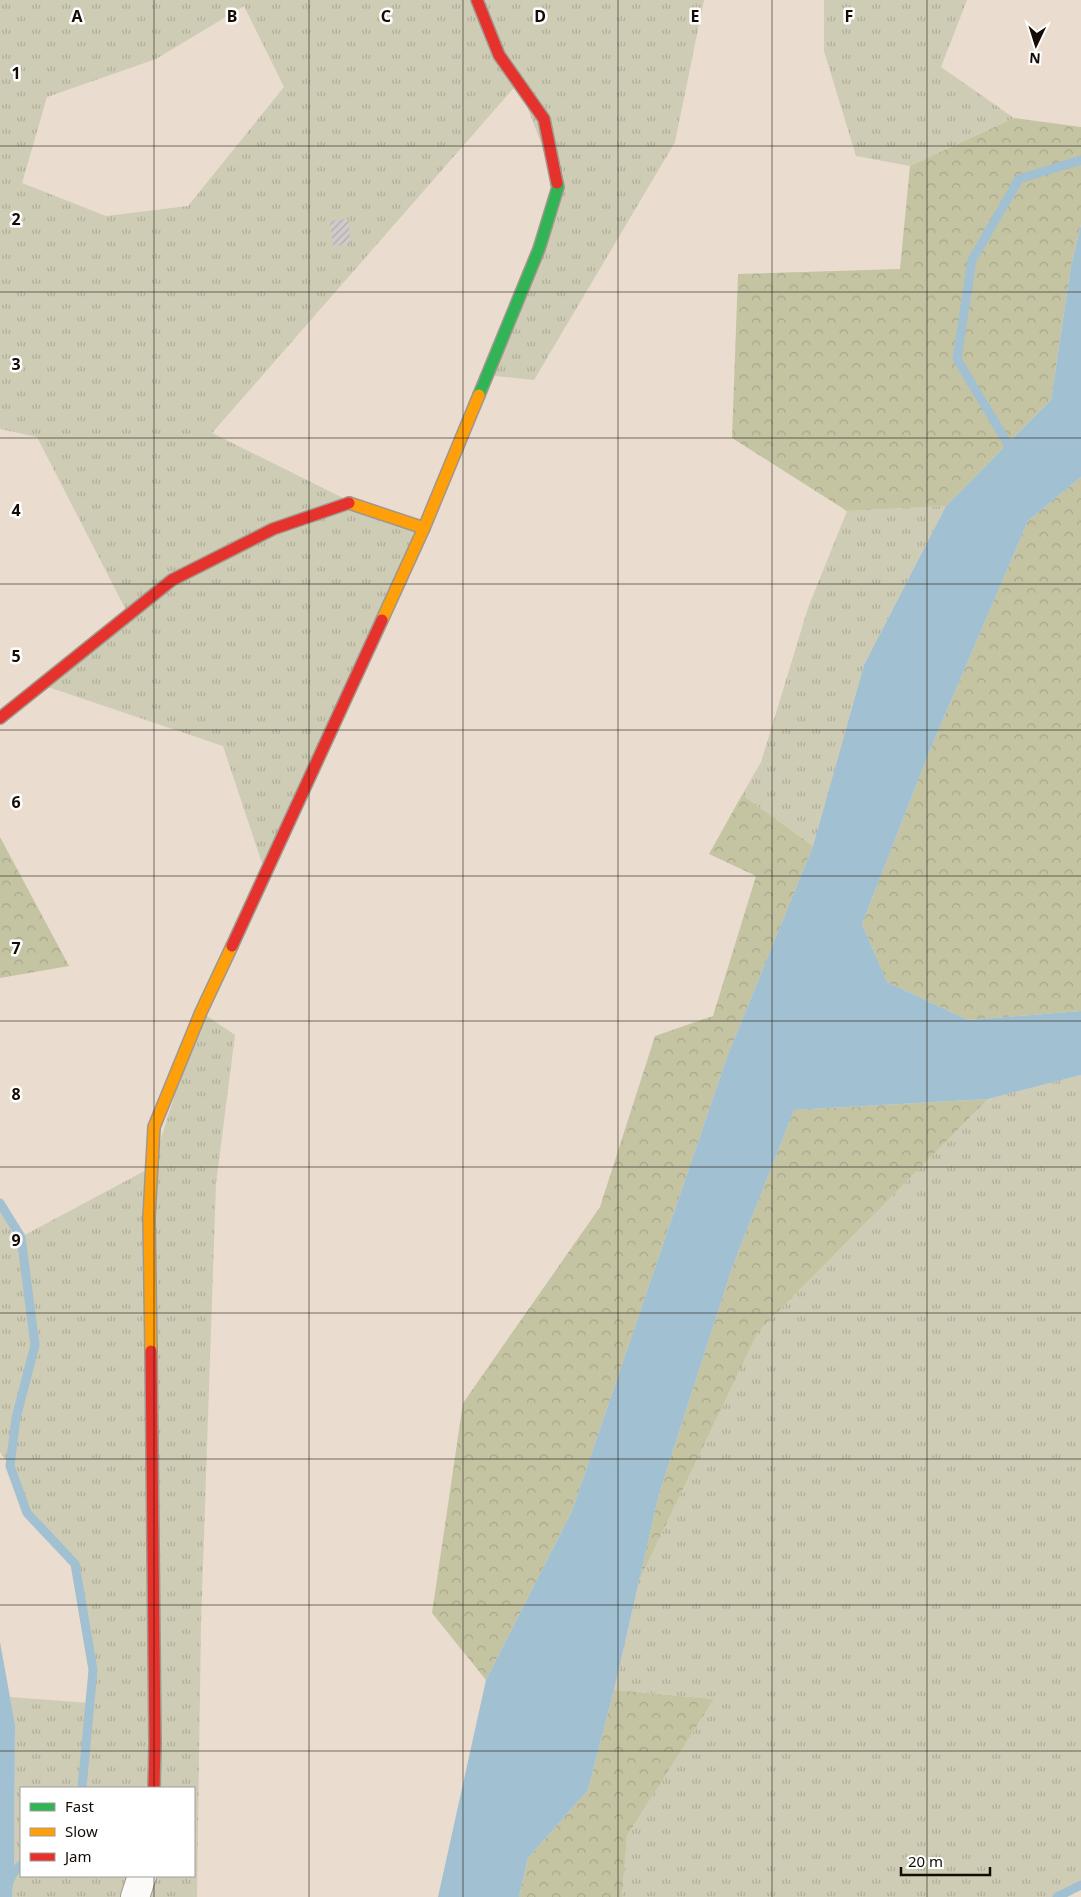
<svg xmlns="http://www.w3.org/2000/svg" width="1081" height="1897" font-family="'Noto Sans',sans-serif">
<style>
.grass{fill:url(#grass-tufts);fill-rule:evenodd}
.forest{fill:url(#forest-crowns)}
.water{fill:#a1c0d2}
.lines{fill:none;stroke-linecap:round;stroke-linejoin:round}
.stream{stroke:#a1c0d2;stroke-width:9}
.building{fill:url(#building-hatch)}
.street-casing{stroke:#a1978c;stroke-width:30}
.fast-casing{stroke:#a1978c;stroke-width:14}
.slow-casing{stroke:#a1978c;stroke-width:14}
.jam-casing{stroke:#a1978c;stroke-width:14}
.street{stroke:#fcfaf8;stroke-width:28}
.fast{stroke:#30b455;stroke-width:11}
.slow{stroke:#ff9f0a;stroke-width:11}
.jam{stroke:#e5322d;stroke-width:11}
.grid{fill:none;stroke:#130b04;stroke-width:1;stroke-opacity:0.55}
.grid-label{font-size:16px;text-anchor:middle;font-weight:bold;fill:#130b04;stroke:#fff;stroke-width:5;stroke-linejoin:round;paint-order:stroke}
</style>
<defs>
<pattern id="grass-tufts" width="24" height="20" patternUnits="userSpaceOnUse" patternTransform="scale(1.25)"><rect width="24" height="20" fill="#ceccb4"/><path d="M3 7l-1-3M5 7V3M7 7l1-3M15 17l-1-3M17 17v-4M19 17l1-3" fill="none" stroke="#b0ae99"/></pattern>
<pattern id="forest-crowns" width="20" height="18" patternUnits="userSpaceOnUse" patternTransform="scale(1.25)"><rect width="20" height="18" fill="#c4c4a3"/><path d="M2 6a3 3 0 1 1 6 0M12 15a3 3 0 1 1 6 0" fill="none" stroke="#a8a78b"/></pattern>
<pattern id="building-hatch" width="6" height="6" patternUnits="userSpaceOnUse" patternTransform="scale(1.25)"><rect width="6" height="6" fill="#d1caca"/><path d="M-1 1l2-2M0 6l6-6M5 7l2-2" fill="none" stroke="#b3acac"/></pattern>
</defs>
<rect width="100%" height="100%" fill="#eadcce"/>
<g class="grass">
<path d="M0 0H704L675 142 534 380 487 375 558 187 518 83 212 433 351 502 424 528 265 872 223 746 42 685 129 616 37 437 0 429ZM244 6 284 87 188 206 106 216 22 183 47 97 156 59Z"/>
<polygon points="824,0 967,0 941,67 1014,118 910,166 856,156 824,51"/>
<polygon points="946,506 864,665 813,846 742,795 761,762 808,608 847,511"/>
<path d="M201 1012 235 1035 216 1183 201 1623 197 1897H12L14 1872 15 1725 10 1697 90 1703 93 1670 75 1564 27 1513 10 1466 0 1452V1203L21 1237 152 1167ZM21 1788H194V1876H21Z"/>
<polygon points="1081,1075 1081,1885 1057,1897 622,1897 627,1836 714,1699 614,1690 639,1581 758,1332 988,1099"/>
</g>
<g class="forest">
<polygon points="1014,118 1081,127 1081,224 1071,266 1051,400 946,506 847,511 732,438 738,274 900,269 910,166"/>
<polygon points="1081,477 1081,1011 968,1020 887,982 862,924 930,750 1028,521"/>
<polygon points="742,795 813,846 727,1057 572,1511 486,1680 432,1613 463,1403 600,1207 655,1036 713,1016 756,876 709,854"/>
<polygon points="0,837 69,966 0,978"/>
<polygon points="988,1099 758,1332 639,1581 659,1494 732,1268 794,1110"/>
<polygon points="614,1690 714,1699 627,1836 622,1897 519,1897 528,1858 588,1790"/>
</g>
<g class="water">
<polygon points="1081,224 1081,477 1028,521 930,750 862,924 887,982 968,1020 1081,1011 1081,1075 988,1099 794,1110 732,1268 659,1494 614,1690 588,1790 528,1858 519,1897 438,1897 486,1680 572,1511 727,1057 813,846 864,665 946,506 1051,400 1071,266"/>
<polygon points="0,1642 15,1725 14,1872 12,1897 0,1897"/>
</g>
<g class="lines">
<g class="stream">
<polyline points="1008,454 1008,444 957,359 972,260 1019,179 1081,160"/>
<polyline points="0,1203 21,1237 35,1345 16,1418 10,1466 27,1513 75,1564 93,1670 82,1788"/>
<polyline points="1,1897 14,1872 21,1865"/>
<polyline points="1057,1897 1081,1885"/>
</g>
</g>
<polygon class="building" points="348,219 351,244 333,246 330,221"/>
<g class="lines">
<defs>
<polyline id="street" points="135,1897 142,1876"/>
<polyline id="fast" points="479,395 539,249 558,187 557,183"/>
<g id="slow">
<polyline points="349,503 424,528"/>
<polyline points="382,620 424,528 479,395"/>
<polyline points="151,1351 149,1217 154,1127 201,1012 232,946"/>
</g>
<g id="jam">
<polyline points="477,0 499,55 544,119 557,183"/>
<polyline points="0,718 172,580 273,529 349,503"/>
<polyline points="232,946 382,620"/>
<polyline points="151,1351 155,1743 154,1788"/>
</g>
</defs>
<use href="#street" class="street-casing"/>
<use href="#fast" class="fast-casing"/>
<use href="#slow" class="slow-casing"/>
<use href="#jam" class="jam-casing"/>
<use href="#street" class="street"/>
<use href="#fast" class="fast"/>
<use href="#slow" class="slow"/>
<use href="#jam" class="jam"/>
</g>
<path class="grid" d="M154 0V1788M309 0V1897M463 0V1897M618 0V1897M772 0V1897M927 0V1897M0 146H1081M0 292H1081M0 438H1081M0 584H1081M0 730H1081M0 876H1081M0 1021H1081M0 1167H1081M0 1313H1081M0 1459H1081M0 1605H1081M0 1751H1081M154 1876V1897"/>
<g class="grid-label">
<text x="77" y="22">A</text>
<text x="232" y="22">B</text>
<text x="386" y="22">C</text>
<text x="540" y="22">D</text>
<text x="695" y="22">E</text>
<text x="849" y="22">F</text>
<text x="16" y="79">1</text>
<text x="16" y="225">2</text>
<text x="16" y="370">3</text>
<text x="16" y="516">4</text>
<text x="16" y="662">5</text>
<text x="16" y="808">6</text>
<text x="16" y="954">7</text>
<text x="16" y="1100">8</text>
<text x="16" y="1246">9</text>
</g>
<rect x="20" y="1787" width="175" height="90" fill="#ffffff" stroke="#a19d9b"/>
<rect x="30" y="1803" width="25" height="8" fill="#30b455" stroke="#a19d9b"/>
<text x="65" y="1812" font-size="15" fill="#130b04">Fast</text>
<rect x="30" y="1828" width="25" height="8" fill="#ff9f0a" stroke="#a19d9b"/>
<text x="65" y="1837" font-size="15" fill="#130b04">Slow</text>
<rect x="30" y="1853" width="25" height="8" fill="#e5322d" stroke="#a19d9b"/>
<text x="65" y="1862" font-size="15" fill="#130b04">Jam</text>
<g transform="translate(1036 45) rotate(184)" stroke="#ffffff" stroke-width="4" paint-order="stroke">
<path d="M0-4L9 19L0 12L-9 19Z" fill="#130b04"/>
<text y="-8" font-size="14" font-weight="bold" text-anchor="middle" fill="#130b04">N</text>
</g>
<path d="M901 1867v8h89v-8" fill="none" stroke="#130b04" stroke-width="2.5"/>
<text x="908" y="1867" font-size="15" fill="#130b04" stroke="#ffffff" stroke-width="4" paint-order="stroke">20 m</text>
</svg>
